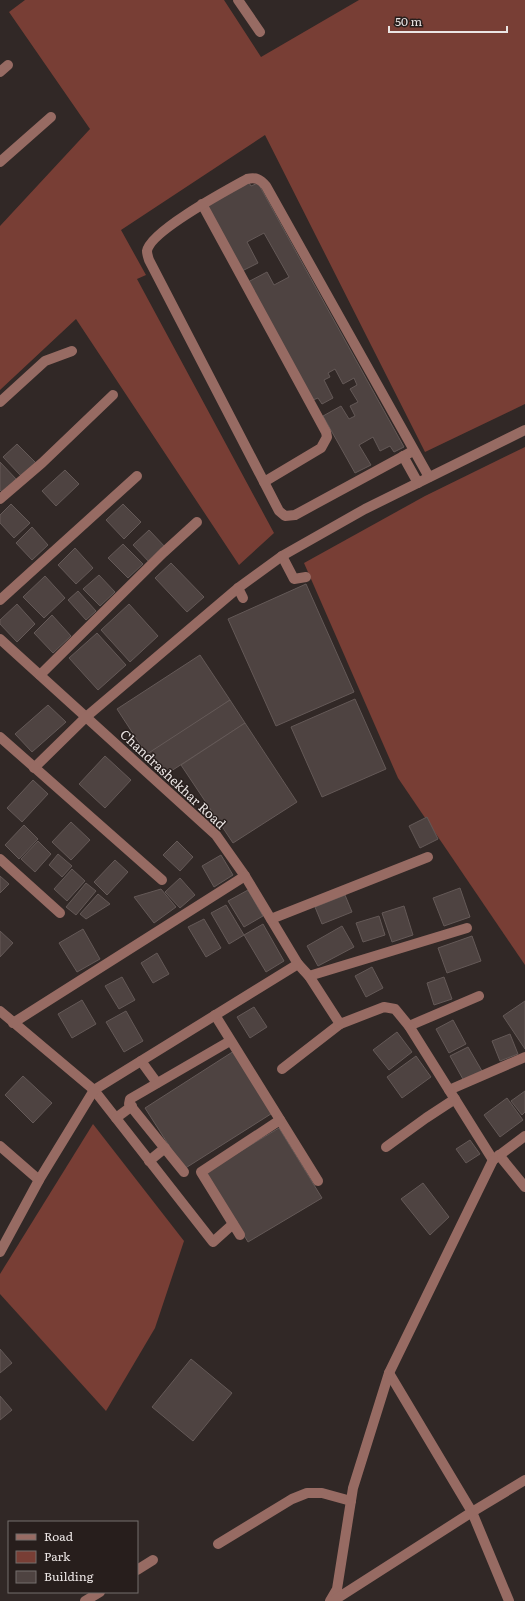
<svg xmlns="http://www.w3.org/2000/svg" width="525" height="1601" font-family="Literata,serif">
<style>
.green{fill:#783e35}
.building{fill:#4e4341;stroke:#645957}
.lines{fill:none;stroke-linecap:round;stroke-linejoin:round}
.minor{stroke:#976b63;stroke-width:10}
.labels{text-anchor:middle;stroke-width:3;stroke-linejoin:round;paint-order:stroke}
.street-label{font-size:13px;fill:#ebe5e4;stroke:#271e1c}
</style>
<rect width="100%" height="100%" fill="#312826"/>
<g class="green">
<polygon points="25,0 224,0 261,57 359,0 525,0 525,404 425,452 265,135 121,230 146,275 137,279 274,533 239,565 76,319 0,390 0,226 90,129 9,12"/>
<polygon points="525,447 525,965 398,778 304,563 425,496"/>
<polygon points="93,1124 184,1241 155,1328 106,1411 0,1294 0,1274"/>
</g>
<g class="building">
<polygon points="248,181 251,186 258,183 404,447 394,452 390,446 380,451 373,437 359,445 371,465 355,473 323,416 341,406 349,419 355,416 350,406 358,402 350,389 357,385 354,378 343,384 335,369 328,373 330,377 324,380 333,398 322,404 318,398 313,400 248,282 267,272 274,285 289,277 264,233 247,242 258,263 242,271 205,205"/>
<polygon points="17,444 36,463 21,476 3,457"/>
<polygon points="0,462 17,480 3,493 0,490"/>
<polygon points="65,470 79,484 56,506 42,491"/>
<polygon points="11,504 30,523 14,538 0,523 0,515"/>
<polygon points="123,504 141,522 124,539 106,520"/>
<polygon points="32,527 48,545 32,560 16,543"/>
<polygon points="149,530 167,549 151,564 133,545"/>
<polygon points="123,544 143,564 128,578 108,558"/>
<polygon points="75,548 93,568 76,584 58,565"/>
<polygon points="171,563 204,597 187,612 155,578"/>
<polygon points="99,575 115,592 100,606 83,589"/>
<polygon points="45,576 65,598 44,618 23,597"/>
<polygon points="306,584 354,692 276,726 228,619"/>
<polygon points="78,591 96,611 86,620 68,600"/>
<polygon points="17,604 35,624 17,642 0,624 0,620"/>
<polygon points="129,604 158,636 130,662 101,630"/>
<polygon points="52,615 71,636 53,653 34,633"/>
<polygon points="97,633 126,665 98,690 69,658"/>
<polygon points="200,655 230,700 147,755 117,709"/>
<polygon points="355,699 386,769 322,797 291,727"/>
<polygon points="230,700 245,723 162,777 147,754"/>
<polygon points="48,705 66,722 32,752 15,734"/>
<polygon points="245,723 297,802 233,843 181,765"/>
<polygon points="105,756 131,780 105,808 79,784"/>
<polygon points="33,780 48,794 22,822 7,808"/>
<polygon points="427,817 438,839 420,848 409,826"/>
<polygon points="71,822 90,840 71,860 52,842"/>
<polygon points="24,825 38,839 19,859 5,845"/>
<polygon points="38,841 51,854 35,872 21,859"/>
<polygon points="177,841 193,857 180,871 163,855"/>
<polygon points="58,854 72,866 62,877 49,865"/>
<polygon points="221,855 233,875 214,887 202,866"/>
<polygon points="115,860 128,872 107,895 94,882"/>
<polygon points="72,869 85,881 67,901 54,889"/>
<polygon points="0,876 9,884 0,893"/>
<polygon points="180,878 195,895 180,908 165,892"/>
<polygon points="86,883 96,891 76,915 66,907"/>
<polygon points="460,888 470,917 444,926 433,898"/>
<polygon points="161,889 176,907 154,923 134,897"/>
<polygon points="248,890 263,916 244,927 228,901"/>
<polygon points="98,894 110,904 86,919 80,914"/>
<polygon points="345,895 352,912 322,924 315,907"/>
<polygon points="226,905 244,935 229,944 211,913"/>
<polygon points="404,906 413,935 392,942 382,913"/>
<polygon points="379,916 385,935 363,942 356,923"/>
<polygon points="204,919 221,948 206,957 188,927"/>
<polygon points="263,924 284,961 266,972 244,935"/>
<polygon points="342,926 354,947 318,966 307,946"/>
<polygon points="83,929 100,959 77,972 59,943"/>
<polygon points="0,931 13,943 0,957"/>
<polygon points="472,936 481,961 447,973 438,948"/>
<polygon points="157,953 169,974 153,983 141,963"/>
<polygon points="372,967 383,988 366,997 355,976"/>
<polygon points="122,977 135,1000 119,1009 105,986"/>
<polygon points="444,977 452,999 434,1005 427,983"/>
<polygon points="82,1000 96,1024 72,1038 58,1014"/>
<polygon points="525,1001 525,1049 503,1016"/>
<polygon points="254,1007 267,1027 250,1038 237,1017"/>
<polygon points="126,1011 143,1041 124,1052 106,1022"/>
<polygon points="453,1020 466,1044 449,1053 436,1029"/>
<polygon points="397,1032 412,1052 389,1070 373,1050"/>
<polygon points="510,1034 518,1054 500,1061 492,1041"/>
<polygon points="468,1047 482,1071 464,1081 450,1056"/>
<polygon points="234,1051 274,1112 184,1169 145,1108"/>
<polygon points="416,1056 431,1077 402,1098 387,1077"/>
<polygon points="23,1076 52,1103 33,1123 5,1095"/>
<polygon points="525,1091 525,1112 522,1115 511,1101"/>
<polygon points="507,1098 523,1120 500,1137 484,1115"/>
<polygon points="279,1128 322,1198 248,1242 206,1172"/>
<polygon points="470,1140 480,1154 466,1163 456,1149"/>
<polygon points="423,1183 449,1217 430,1235 401,1199"/>
<polygon points="0,1349 12,1363 0,1373"/>
<polygon points="191,1359 232,1393 193,1441 152,1407"/>
<polygon points="0,1396 12,1410 0,1420"/>
</g>
<g class="lines">
<g class="minor">
<polyline points="238,0 260,32"/>
<polyline points="0,72 8,65"/>
<polyline points="0,162 51,117"/>
<polyline points="202,204 326,432 327,437 321,448 264,482"/>
<polyline points="0,402 45,361 72,351"/>
<path d="M413 451 295 515 285 516 279 511 149 260C148 257 147 253 147 251 150 231 229 189 247 179 256 177 260 179 266 186L429 477"/>
<polyline points="403,456 418,483"/>
<polyline points="0,499 42,463 113,395"/>
<polyline points="282,556 294,579 306,577"/>
<polyline points="238,588 243,598"/>
<polyline points="0,600 137,476"/>
<polyline points="0,639 216,835 245,876 298,964"/>
<polyline points="40,675 163,553 197,522"/>
<polyline points="0,737 162,880"/>
<polyline points="34,768 86,717 238,588 282,556 365,509 525,430"/>
<polyline points="0,859 60,913"/>
<polyline points="271,919 428,857"/>
<polyline points="309,976 467,928"/>
<polyline points="0,1011 94,1090 213,1242 233,1224"/>
<polyline points="215,1015 318,1181"/>
<polyline points="13,1023 245,876"/>
<polyline points="409,1026 479,996"/>
<polyline points="141,1061 157,1083"/>
<polyline points="282,1069 340,1024"/>
<polyline points="449,1090 525,1057"/>
<polyline points="116,1118 132,1106"/>
<polyline points="0,1146 39,1180"/>
<polyline points="386,1147 426,1118 455,1099"/>
<polyline points="499,1155 525,1187"/>
<polyline points="149,1161 165,1148"/>
<polyline points="184,1172 129,1104 130,1099 230,1041"/>
<polyline points="240,1235 201,1172 280,1120"/>
<polyline points="0,1252 39,1180 94,1090 298,964 309,976 340,1024 384,1007 395,1009 409,1026 493,1160 525,1136"/>
<polyline points="389,1373 472,1512 509,1601"/>
<polyline points="218,1544 292,1499 307,1493 322,1493 351,1501"/>
<polyline points="137,1570 153,1560"/>
<polyline points="85,1601 100,1592"/>
<polyline points="330,1601 337,1589 353,1488 389,1373 493,1160"/>
<polyline points="333,1601 472,1512 525,1480"/>
</g>
</g>
<g class="labels">
<g class="street-label">
<text transform="translate(173 779) rotate(43)" y="5">Chandrashekhar Road</text>
</g>
</g>
<rect x="8" y="1521" width="130" height="72" fill="#271e1c" stroke="#756e6c"/>
<rect x="16" y="1534" width="20" height="6" fill="#976b63" stroke="#756e6c"/>
<text x="44" y="1541" font-size="12" fill="#ebe5e4">Road</text>
<rect x="16" y="1551" width="20" height="12" fill="#783e35" stroke="#756e6c"/>
<text x="44" y="1561" font-size="12" fill="#ebe5e4">Park</text>
<rect x="16" y="1571" width="20" height="12" fill="#4e4341" stroke="#756e6c"/>
<text x="44" y="1581" font-size="12" fill="#ebe5e4">Building</text>
<path d="M389 26v6h118v-6" fill="none" stroke="#ebe5e4" stroke-width="2"/>
<text x="395" y="26" font-size="12" fill="#ebe5e4" stroke="#271e1c" stroke-width="3" paint-order="stroke">50 m</text>
</svg>
